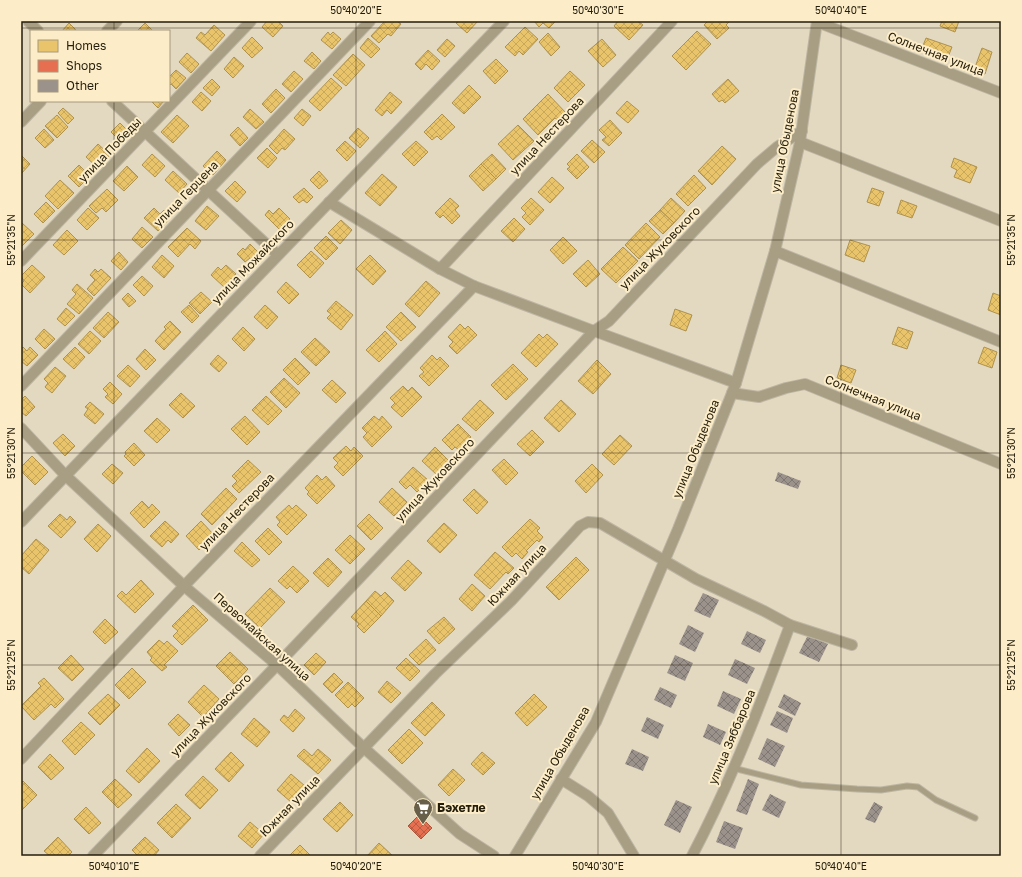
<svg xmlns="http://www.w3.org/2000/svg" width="1022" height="877" font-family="'Golos Text',sans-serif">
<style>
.homes{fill:url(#homes-cross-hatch);stroke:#ae924e}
.shops{fill:url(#shops-cross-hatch);stroke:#ac563c}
.building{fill:url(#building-cross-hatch)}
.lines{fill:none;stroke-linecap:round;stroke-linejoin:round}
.lane-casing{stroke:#beb6a2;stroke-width:7}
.street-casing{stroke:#beb6a2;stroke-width:12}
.lane{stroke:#a89e84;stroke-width:5}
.street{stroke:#a89e84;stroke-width:10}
.ticks{fill:none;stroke:#241d0b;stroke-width:1;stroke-opacity:0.45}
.labels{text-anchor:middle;stroke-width:4;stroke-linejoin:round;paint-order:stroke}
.street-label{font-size:12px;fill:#241d0b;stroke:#fcedc8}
.poi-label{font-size:12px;font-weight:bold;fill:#241d0b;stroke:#fcedc8;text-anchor:start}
.neatline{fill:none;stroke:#241d0b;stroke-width:1.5}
.ticks-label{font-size:10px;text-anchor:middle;fill:#241d0b}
</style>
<defs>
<pattern id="homes-cross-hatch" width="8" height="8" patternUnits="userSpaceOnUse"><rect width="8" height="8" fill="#e9c46a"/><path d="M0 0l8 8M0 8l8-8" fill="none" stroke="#c8a85b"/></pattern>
<pattern id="shops-cross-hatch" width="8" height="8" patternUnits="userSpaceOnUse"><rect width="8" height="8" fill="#e76f51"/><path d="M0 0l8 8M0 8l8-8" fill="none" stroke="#bb5b41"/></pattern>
<pattern id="building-cross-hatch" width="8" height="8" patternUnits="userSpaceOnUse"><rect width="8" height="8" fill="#9c928c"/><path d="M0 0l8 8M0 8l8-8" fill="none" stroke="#7f7771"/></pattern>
</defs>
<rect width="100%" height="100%" fill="#e3d9c0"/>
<g class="homes">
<polygon points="267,21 278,21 283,26 273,37 262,27"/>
<polygon points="385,21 397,21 401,24 391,36 388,34 379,43 371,36"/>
<polygon points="459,21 478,21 467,33 456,23"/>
<polygon points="534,21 556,21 549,28 543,23 539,27"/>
<polygon points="618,21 638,21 643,25 629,40 614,26"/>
<polygon points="708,21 730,21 726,25 729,28 717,39 704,25"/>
<polygon points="942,21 959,21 955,32 940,26"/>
<polygon points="69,23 77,31 62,31"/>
<polygon points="145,23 153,31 137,31"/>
<polygon points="214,25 225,35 211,51 196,38 201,32 205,35"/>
<polygon points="525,27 538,39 523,55 519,51 515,56 505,47"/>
<polygon points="697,31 711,44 686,70 672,56"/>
<polygon points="328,32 330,35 333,32 341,39 332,49 321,40"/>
<polygon points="548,33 560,47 551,56 539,42"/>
<polygon points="252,37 263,48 252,58 242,48"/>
<polygon points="368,38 380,49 371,58 360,48"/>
<polygon points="926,38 952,47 948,57 922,48"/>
<polygon points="447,39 455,46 445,57 437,50"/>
<polygon points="602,39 616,55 603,67 588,51"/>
<polygon points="982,48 992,52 985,74 974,70"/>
<polygon points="428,50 440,61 432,70 426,64 421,70 415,64"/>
<polygon points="312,52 321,61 314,69 304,61"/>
<polygon points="187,53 199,64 191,73 179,62"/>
<polygon points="353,54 365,65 346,86 333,75"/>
<polygon points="234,57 244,66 233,78 224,69"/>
<polygon points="496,59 508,71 495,84 483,71"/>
<polygon points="176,70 186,78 176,89 171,84 169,86 169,77"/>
<polygon points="294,71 303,79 291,92 282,84"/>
<polygon points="570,71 585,85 568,102 554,88"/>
<polygon points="331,78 342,88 320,111 309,101"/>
<polygon points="212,79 220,87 212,96 203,88"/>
<polygon points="728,79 739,91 725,103 722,100 719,102 712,94"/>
<polygon points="469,85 481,97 464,114 452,103"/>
<polygon points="276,89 285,98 271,113 262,104"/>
<polygon points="201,92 211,101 202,111 192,102"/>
<polygon points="390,92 402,102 391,114 387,110 382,116 375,110"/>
<polygon points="548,94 567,114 559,121 555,118 538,135 523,119"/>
<polygon points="151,101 164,101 158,108"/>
<polygon points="627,101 639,111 628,123 616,113"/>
<polygon points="63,108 74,118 68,124 58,113"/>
<polygon points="250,109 264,122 256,129 243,117"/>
<polygon points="302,109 311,116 303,126 294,118"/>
<polygon points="442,114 455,127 441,140 437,136 432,140 424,132"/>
<polygon points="57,115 68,127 57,138 45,126"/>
<polygon points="177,115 189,126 173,143 161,132"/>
<polygon points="610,120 622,133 609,146 602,140 606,137 599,130"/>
<polygon points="120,123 130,133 121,142 111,132"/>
<polygon points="518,125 534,141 513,160 498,144"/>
<polygon points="238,127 248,138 240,146 230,135"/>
<polygon points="358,128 369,138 360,148 349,138"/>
<polygon points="44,129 54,140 45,148 35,138"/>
<polygon points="284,129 295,139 285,150 282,148 277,154 269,146"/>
<polygon points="592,140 605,152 594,163 581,151"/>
<polygon points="345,141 356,151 347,161 336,150"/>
<polygon points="416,141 428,152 414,166 402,154"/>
<polygon points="98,144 110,155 98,168 86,157"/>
<polygon points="722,146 736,159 712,185 698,171"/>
<polygon points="267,148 277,158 268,168 257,158"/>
<polygon points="217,151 226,160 213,175 203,166"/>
<polygon points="152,154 165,166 155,177 142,165"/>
<polygon points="492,154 506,169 496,179 481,164"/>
<polygon points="577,154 589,167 577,179 567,169 570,167 567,164"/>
<polygon points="21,155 30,164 21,174"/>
<polygon points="954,158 977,167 970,183 954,177 957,170 951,167"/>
<polygon points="481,164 496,179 483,191 469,176"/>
<polygon points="79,165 90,176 79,187 68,176"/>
<polygon points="127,166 138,177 124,191 113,181"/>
<polygon points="173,171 187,184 179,193 165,180"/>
<polygon points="319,171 328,181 319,189 310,180"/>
<polygon points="382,174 397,187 380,206 365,193"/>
<polygon points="694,175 706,188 688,206 676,194"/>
<polygon points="552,177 564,188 550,203 538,192"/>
<polygon points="60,180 74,193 58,209 45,196"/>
<polygon points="235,181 246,192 237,202 225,191"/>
<polygon points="304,188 313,197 307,203 303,200 299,203 293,197"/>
<polygon points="872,188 884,192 879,206 867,202"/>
<polygon points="107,189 118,200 106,212 102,208 96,213 89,206"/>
<polygon points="450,198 459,206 455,210 460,216 452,224 443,215 440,218 435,213"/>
<polygon points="531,198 544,210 530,225 522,217 526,213 521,208"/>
<polygon points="671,198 685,211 674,223 660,210"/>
<polygon points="901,200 917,206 912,218 897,213"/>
<polygon points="46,202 55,211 43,223 34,214"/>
<polygon points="207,206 219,216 206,230 195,221"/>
<polygon points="88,208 99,218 87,230 77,220"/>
<polygon points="154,208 160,214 164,210 171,217 158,231 144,218"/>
<polygon points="279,208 290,219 280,230 265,215 269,210 273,214"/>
<polygon points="660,210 674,223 663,234 649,221"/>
<polygon points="514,218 525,229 513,242 501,231"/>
<polygon points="341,220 352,230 340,244 328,233"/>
<polygon points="22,223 34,234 21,247 21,225"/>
<polygon points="646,223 660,237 639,259 625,245"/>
<polygon points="142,227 153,237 142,248 132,239"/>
<polygon points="187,228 201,241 195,249 190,244 178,257 168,247"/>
<polygon points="67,230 78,241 64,255 53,245"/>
<polygon points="326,236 338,248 326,260 314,248"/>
<polygon points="563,237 577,251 563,264 550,250"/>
<polygon points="850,240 870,246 864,262 845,255"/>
<polygon points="250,244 259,253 252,260 250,258 245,262 237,254 243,248 245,250"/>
<polygon points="623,247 638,261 616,283 601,269"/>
<polygon points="311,251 324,263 310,278 297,265"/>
<polygon points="119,252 128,262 121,270 111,261"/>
<polygon points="162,255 174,266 164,278 152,267"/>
<polygon points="370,255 386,271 373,285 356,269"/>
<polygon points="588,260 600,274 586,287 573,274"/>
<polygon points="32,265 45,277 30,293 21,284 24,281 21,276"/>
<polygon points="226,265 236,274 224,287 211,275 218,267 221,270"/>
<polygon points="95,269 98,272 101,269 111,278 94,296 87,289 95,280 90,275"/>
<polygon points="142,276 153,286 144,296 133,285"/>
<polygon points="426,281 440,293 419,317 405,304"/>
<polygon points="286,282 299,294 289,304 277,292"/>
<polygon points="77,284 93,298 79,314 67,304 76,294 72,290"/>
<polygon points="201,292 212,302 200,314 189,303"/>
<polygon points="128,293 136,301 129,307 122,299"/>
<polygon points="993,293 1001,296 1001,315 988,310"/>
<polygon points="336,301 353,315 341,330 327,318 331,314 327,311"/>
<polygon points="189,305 199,316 192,323 181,312"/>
<polygon points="265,305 278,317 267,329 254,317"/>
<polygon points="66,308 75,316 65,326 57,319"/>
<polygon points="675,309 692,315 686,331 670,325"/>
<polygon points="108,312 119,322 104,338 93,328"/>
<polygon points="401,312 416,327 401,341 386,327"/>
<polygon points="170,321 181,332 164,350 155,341 166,329 164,327"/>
<polygon points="460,324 465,329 468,326 477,335 457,354 449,346 453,342 448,337"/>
<polygon points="243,327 255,339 244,351 232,339"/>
<polygon points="898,327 913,332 907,349 892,344"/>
<polygon points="44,329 55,339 45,349 35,339"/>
<polygon points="90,331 101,341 89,354 78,344"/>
<polygon points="385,331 397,344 379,362 366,350"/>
<polygon points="539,334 543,338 547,334 558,344 536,367 521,353"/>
<polygon points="315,338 330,352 316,366 301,352"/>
<polygon points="23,347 27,351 30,347 38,355 27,366 21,361 21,350"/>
<polygon points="75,347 85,357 74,369 63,359"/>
<polygon points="984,347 997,352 992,368 978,363"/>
<polygon points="145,349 156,360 146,370 136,359"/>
<polygon points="218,355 227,363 219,372 210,364"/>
<polygon points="432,355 437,360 440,357 449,366 429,386 419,376 424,372 420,368"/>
<polygon points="295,358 310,373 298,385 283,370"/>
<polygon points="597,360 611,374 593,394 578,381"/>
<polygon points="513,364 528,379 506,400 491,385"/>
<polygon points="128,365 140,376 130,387 117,376"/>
<polygon points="841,365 856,370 851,383 837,378"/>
<polygon points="55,367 66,376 52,393 45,387 48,383 44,379"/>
<polygon points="284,378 300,393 286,408 270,392"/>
<polygon points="332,380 346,393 336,403 322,390"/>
<polygon points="110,382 122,394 113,404 105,397 108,394 103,389"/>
<polygon points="403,386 408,391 412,387 422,397 402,417 391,407 395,403 390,398"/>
<polygon points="181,393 195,406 183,418 169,405"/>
<polygon points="25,396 35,407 26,416 21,412 21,400"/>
<polygon points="266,396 282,411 268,425 252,410"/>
<polygon points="480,400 494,413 476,431 462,419"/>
<polygon points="561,400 576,414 559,432 544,418"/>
<polygon points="90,402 104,414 95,424 84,415 88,409 85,407"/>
<polygon points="245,416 260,432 247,445 231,429"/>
<polygon points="374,416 379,420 382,416 392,427 372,447 363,437 367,433 362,428"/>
<polygon points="157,418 170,430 157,443 144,431"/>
<polygon points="458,424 471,437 459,450 455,447 452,450 442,440"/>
<polygon points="532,430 544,442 530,456 517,444"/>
<polygon points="63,434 75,446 65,456 53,443"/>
<polygon points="620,435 632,446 614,465 602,454"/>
<polygon points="134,443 145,455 134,466 124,456 126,454 125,452"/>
<polygon points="346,446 351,451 354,447 363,456 343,476 334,467 338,463 333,458"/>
<polygon points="435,447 449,461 437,475 422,461"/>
<polygon points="32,456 48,472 35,485 21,471 21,467"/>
<polygon points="504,459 518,473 506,485 492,470"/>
<polygon points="248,460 261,472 239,493 232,486 237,481 232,476"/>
<polygon points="112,464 123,473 113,484 102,474"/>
<polygon points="592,464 603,475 586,493 575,481"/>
<polygon points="413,467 428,480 417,492 410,485 406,489 399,482"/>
<polygon points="317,475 322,480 326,476 335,486 317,504 307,494 309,492 305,488"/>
<polygon points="226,488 237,499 212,525 201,514"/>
<polygon points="392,488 407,502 394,516 379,502"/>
<polygon points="474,489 488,502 477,514 463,500"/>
<polygon points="142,501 149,508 152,504 160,512 144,528 130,513"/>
<polygon points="289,505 292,509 296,505 307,515 287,535 277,525 280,522 276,517"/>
<polygon points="60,514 67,520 70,516 76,522 61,538 48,526"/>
<polygon points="369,514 383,528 371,540 357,526"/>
<polygon points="530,519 540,528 537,531 543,537 539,542 537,540 526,551 528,552 522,559 516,553 512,557 502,547"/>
<polygon points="165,521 179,534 171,543 168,540 162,547 150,536"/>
<polygon points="201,521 214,535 199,550 186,536"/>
<polygon points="444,523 457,535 440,553 427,541"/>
<polygon points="98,524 111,536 97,552 84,539"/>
<polygon points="268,528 282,542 269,555 255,541"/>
<polygon points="350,535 365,549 350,564 335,550"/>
<polygon points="36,539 49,550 29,574 21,567 21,556"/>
<polygon points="242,542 260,560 252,567 234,551"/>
<polygon points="495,552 514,568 508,574 506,572 490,589 474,575"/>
<polygon points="576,557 589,570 559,600 546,587"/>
<polygon points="328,558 342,572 328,587 313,573"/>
<polygon points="408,560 422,573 405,591 391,578"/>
<polygon points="293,566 309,581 297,593 290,586 287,589 278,581"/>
<polygon points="141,580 154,594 135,613 117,596 122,591 126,595"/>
<polygon points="472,584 485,596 472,611 459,599"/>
<polygon points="270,588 285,602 260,628 245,614"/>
<polygon points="375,591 381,596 385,592 394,601 381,616 366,601"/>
<polygon points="366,601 381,616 364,633 357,626 359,624 351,617"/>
<polygon points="193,605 208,620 182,645 173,636 178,631 172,626"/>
<polygon points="444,617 455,629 439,644 427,631"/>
<polygon points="105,619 118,632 105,644 93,632"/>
<polygon points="426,639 436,650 419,665 409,655"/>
<polygon points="159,640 164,644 167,641 178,651 164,665 167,667 162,671 150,660 152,658 147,652"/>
<polygon points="230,652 248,669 234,684 216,666"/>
<polygon points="316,653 326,662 314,675 304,665"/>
<polygon points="71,655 84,669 72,681 58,668"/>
<polygon points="406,658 420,671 410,681 396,668"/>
<polygon points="132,668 146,682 129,699 115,685"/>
<polygon points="334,673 343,682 332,693 323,684"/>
<polygon points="44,678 64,699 55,708 51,704 34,720 21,706 41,686 38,683"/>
<polygon points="387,681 401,693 391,703 378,692"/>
<polygon points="348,682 364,698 355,707 352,704 348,708 335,695"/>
<polygon points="204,685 219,699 203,717 188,702"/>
<polygon points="108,694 120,705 100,725 88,713"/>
<polygon points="534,694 547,707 527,726 515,713"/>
<polygon points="432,702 445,715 425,736 411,723"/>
<polygon points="295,709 305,718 293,732 280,720 284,715 288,718"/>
<polygon points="178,714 190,725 179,736 168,724"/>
<polygon points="254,718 270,732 257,747 241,734"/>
<polygon points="81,722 95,735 75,755 62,741"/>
<polygon points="409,729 423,743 402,764 388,750"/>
<polygon points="147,748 160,761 139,783 126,771"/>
<polygon points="304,749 312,756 318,749 331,760 318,774 297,756"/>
<polygon points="231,752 244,765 229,782 215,769"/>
<polygon points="482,752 495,763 483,775 471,764"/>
<polygon points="50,754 64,768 51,780 38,767"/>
<polygon points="453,769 465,780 449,796 438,785"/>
<polygon points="291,774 305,786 291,802 277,790"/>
<polygon points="203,776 218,790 200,809 185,795"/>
<polygon points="115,779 132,795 118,808 102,792"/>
<polygon points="23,781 37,795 21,811 21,783"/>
<polygon points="340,802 353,815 337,832 323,819"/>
<polygon points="176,804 191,818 172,838 157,823"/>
<polygon points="86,807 101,823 89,834 74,819"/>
<polygon points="250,822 264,834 252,848 238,836"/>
<polygon points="58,837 72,852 68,856 50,856 44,851"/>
<polygon points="145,837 159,850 154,856 138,856 132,850"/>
<polygon points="379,843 393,856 367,856"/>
<polygon points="300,845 311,856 289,856"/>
</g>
<polygon class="shops" points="419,815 432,828 421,839 408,826"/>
<g class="building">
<polygon points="778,472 801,481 798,489 775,481"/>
<polygon points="703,593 719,600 710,618 694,611"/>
<polygon points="688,625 704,633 695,652 679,644"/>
<polygon points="747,631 766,640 760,653 741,644"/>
<polygon points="808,635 828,644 819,662 799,653"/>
<polygon points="675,655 693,663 685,681 667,673"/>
<polygon points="735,659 755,668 747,684 728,675"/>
<polygon points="660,687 677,695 671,708 654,700"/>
<polygon points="723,691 741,699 734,714 717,706"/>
<polygon points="784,694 801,703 795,716 778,707"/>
<polygon points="777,711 793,718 787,733 770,725"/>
<polygon points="647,717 664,725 658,739 641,731"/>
<polygon points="708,724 726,732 720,745 703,737"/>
<polygon points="767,738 785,746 775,767 758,759"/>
<polygon points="632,749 649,757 643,771 625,764"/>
<polygon points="748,779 759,784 747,815 736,811"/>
<polygon points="770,794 786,802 779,818 762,810"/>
<polygon points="676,800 692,807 680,833 664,825"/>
<polygon points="874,802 883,807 875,823 865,819"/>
<polygon points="724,821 743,828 735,849 716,842"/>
</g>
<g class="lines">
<defs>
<polyline id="lane" points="733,768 801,785 857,789 881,790 907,786 918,787 936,800 975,818"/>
<g id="street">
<polyline points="28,21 38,31"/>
<polyline points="817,22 1001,93"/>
<polyline points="107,31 117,21"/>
<polyline points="112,101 278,255"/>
<polyline points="21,122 41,101"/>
<polyline points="800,142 1001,221"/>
<polyline points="329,202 440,269 474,286 594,331 736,383"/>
<polyline points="775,251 1001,342"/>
<polyline points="21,261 251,21"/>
<polyline points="440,269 672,21"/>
<polyline points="21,386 370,21"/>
<polyline points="732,393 759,397 786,388 805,384 1001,464"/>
<polyline points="21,428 65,475 184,586 277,665 364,748 460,834 494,856"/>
<polyline points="21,522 504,21"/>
<polyline points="21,759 184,586 474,286"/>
<polyline points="561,779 588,796 608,813 634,856"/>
<polyline points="93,856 277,665 594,331 609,321 757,164 777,147 802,131"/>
<polyline points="260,856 435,674 511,601 580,526 588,522 600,523 696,579 764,611 790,625 852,645"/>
<polyline points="515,856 596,722 678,529 736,383 775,251 800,142 817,21"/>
<path d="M692 856C731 782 761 703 790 625"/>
</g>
</defs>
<use href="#lane" class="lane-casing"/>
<use href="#street" class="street-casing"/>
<use href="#lane" class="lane"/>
<use href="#street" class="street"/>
</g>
<path class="ticks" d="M114 21V31M356 21V856M598 21V856M841 21V856M21 28H1001M114 101V856M21 240H1001M21 453H1001M21 665H1001"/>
<defs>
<symbol id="supermarket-pin" viewBox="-11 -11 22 30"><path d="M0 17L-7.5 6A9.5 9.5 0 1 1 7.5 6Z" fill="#675f4a" stroke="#fcedc8"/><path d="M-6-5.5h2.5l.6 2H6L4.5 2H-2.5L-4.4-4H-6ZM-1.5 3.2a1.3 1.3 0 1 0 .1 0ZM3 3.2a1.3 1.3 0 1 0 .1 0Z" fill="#fff"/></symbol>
</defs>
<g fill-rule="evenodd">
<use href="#supermarket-pin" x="412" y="797" width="22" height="30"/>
</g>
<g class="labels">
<g class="street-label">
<text transform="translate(936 54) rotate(21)" y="4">Солнечная улица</text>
<text transform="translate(547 136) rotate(-47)" y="4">улица Нестерова</text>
<text transform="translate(785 141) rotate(-79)" y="4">улица Обыденова</text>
<text transform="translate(110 150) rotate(-46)" y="4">улица Победы</text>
<text transform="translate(186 194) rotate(-46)" y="4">улица Герцена</text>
<text transform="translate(660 248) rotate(-46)" y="4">улица Жуковского</text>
<text transform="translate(253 262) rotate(-46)" y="4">улица Можайского</text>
<text transform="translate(873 398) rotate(22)" y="4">Солнечная улица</text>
<text transform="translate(696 449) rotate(-68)" y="4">улица Обыденова</text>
<text transform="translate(435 480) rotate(-47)" y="4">улица Жуковского</text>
<text transform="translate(237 512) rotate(-46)" y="4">улица Нестерова</text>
<text transform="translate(517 575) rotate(-47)" y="4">Южная улица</text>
<text transform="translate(262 637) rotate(42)" y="4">Первомайская улица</text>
<text transform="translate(211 715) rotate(-46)" y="4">улица Жуковского</text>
<text transform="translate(732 737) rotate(-67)" y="4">улица Зяббарова</text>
<text transform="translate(560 753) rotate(-60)" y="4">улица Обыденова</text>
<text transform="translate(290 806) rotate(-46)" y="4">Южная улица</text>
</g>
<g class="poi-label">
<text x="437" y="812">Бэхетле</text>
</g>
</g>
<rect width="1022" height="877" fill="none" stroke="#fcedc8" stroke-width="44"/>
<rect x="30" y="30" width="140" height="72" fill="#fcedc8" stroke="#a69a7c"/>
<rect x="38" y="40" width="20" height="12" fill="#e9c46a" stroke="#a69a7c"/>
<text x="66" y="50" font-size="12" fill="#241d0b">Homes</text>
<rect x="38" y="60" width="20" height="12" fill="#e76f51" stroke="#a69a7c"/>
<text x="66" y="70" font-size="12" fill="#241d0b">Shops</text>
<rect x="38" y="80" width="20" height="12" fill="#9c928c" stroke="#a69a7c"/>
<text x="66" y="90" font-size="12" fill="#241d0b">Other</text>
<rect x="22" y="22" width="978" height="833" class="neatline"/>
<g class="ticks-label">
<text x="356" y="14">50°40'20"E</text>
<text x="598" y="14">50°40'30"E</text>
<text x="841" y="14">50°40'40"E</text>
<text transform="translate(11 240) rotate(-90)" y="4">55°21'35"N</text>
<text transform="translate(1011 240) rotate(-90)" y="4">55°21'35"N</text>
<text transform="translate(11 453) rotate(-90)" y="4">55°21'30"N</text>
<text transform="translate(1011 453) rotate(-90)" y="4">55°21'30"N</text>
<text transform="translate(11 665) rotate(-90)" y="4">55°21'25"N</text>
<text transform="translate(1011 665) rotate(-90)" y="4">55°21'25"N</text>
<text x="114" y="870">50°40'10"E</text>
<text x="356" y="870">50°40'20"E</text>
<text x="598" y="870">50°40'30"E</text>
<text x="841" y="870">50°40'40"E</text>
</g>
</svg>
